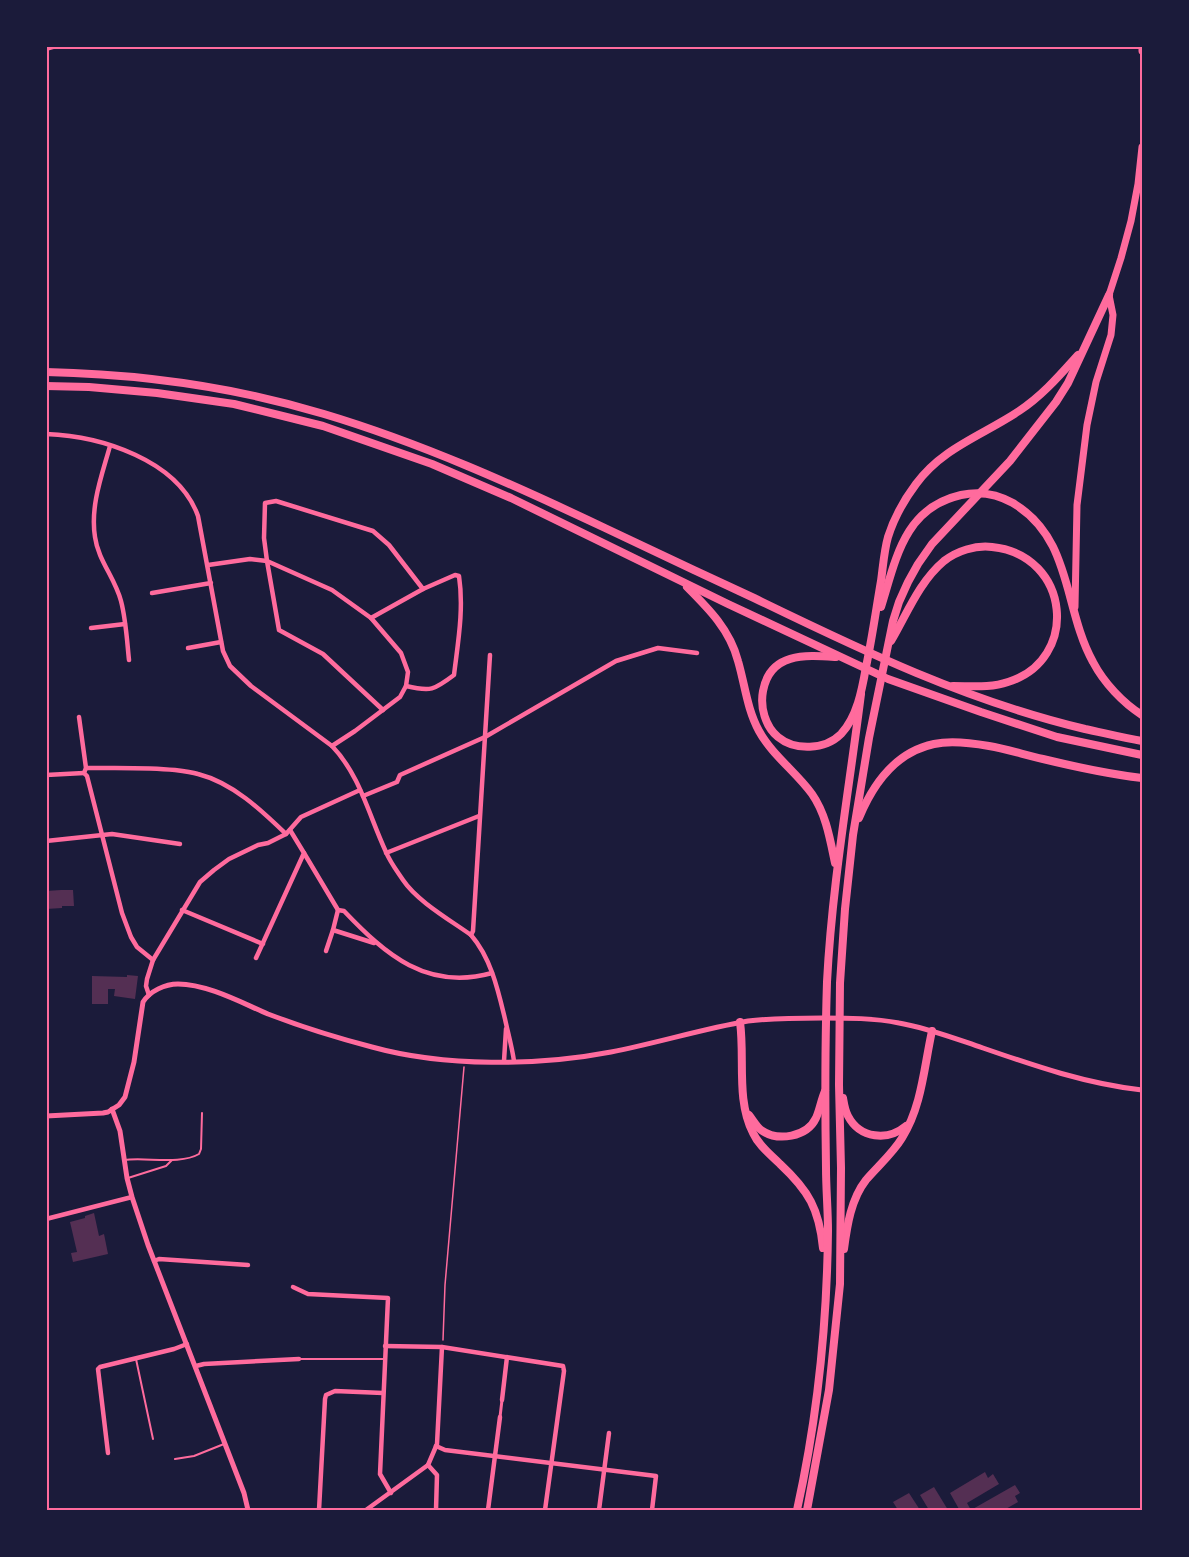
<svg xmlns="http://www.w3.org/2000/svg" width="1189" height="1557" font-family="'Exo 2',sans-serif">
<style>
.building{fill:#542f53}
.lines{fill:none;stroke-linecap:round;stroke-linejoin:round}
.path{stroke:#ff6b9d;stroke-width:1.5}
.service{stroke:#ff6b9d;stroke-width:2}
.pedestrian{stroke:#ff6b9d;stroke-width:3}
.minor{stroke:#ff6b9d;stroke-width:4.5}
.tertiary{stroke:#ff6b9d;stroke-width:5}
.secondary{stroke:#ff6b9d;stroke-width:6}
.primary{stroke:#ff6b9d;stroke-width:7}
.trunk{stroke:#ff6b9d;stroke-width:8}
.neatline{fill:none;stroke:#ff6b9d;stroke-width:2}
</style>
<rect width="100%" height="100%" fill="#1b1b3a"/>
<g class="building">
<polygon points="61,890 73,890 74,906 62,906 62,908 46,909 46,891"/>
<polygon points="127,975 138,976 135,999 114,996 115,989 108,989 108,1004 92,1004 92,976 127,977"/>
<polygon points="94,1213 99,1236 104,1234 108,1254 73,1262 71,1253 77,1252 70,1222 85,1218 85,1216"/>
<polygon points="985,1472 988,1478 993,1474 999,1484 967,1503 971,1510 1015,1485 1020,1493 1015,1496 1018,1502 1004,1510 957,1510 959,1509 950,1493"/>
<polygon points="934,1487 948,1510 929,1510 920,1495"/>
<polygon points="909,1493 920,1510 898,1510 893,1502"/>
</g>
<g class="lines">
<polyline class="path" points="443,1340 445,1285 464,1067"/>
<g class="service">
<path d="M124 1160C146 1157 180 1165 199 1154L201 1149 202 1113"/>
<polyline points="128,1178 166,1166 172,1160"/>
<polyline points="136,1359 153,1439"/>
<polyline points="301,1359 385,1359"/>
<polyline points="175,1459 194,1456 224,1444"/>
</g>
<polyline class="pedestrian" points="500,1417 502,1400"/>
<g class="minor">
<path d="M46 434C101 436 178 460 198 516L223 651 230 666 251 686 332 746C360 775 369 816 386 852 390 862 397 871 403 880 417 901 450 920 471 935 491 958 498 990 505 1019 508 1033 512 1047 514 1061"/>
<path d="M110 446C102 475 90 506 95 537 98 560 115 578 121 601 126 620 127 641 129 660"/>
<polyline points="208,565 250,559 267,561 332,590 371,618 401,653 408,672 406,686 400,697 355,731 332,746"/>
<polyline points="152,593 211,583"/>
<polyline points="371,618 423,589"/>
<polyline points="91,628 125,624"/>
<polyline points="188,648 221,642"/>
<path d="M383 710 323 654 279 630 267 561 264 538 265 503 276 501 373 531 389 545 423 589 455 575 459 576C464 609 458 642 454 675 434 690 431 692 406 686"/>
<polyline points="79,717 86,768 84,773 87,776 122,913 131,937 137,947 153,960"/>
<path d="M86 768C116 768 146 767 175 770 183 771 191 772 198 774 233 783 261 810 286 834"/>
<polyline points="46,775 84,773"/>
<polyline points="363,796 397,782 400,775 485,737 616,661 658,648 697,653"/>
<polyline points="46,841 112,834 180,844"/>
<path d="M304 853 338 910 344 911C386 955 427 991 492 973"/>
<polyline points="386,853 479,816"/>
<polyline points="182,910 263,944"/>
<polyline points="338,910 333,930 374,943"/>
<polyline points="471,935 473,931 490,655"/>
<polyline points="326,951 333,930"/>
<polyline points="256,958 304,853 290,830"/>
<polyline points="149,995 146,986 147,979 153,960 200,882 214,870 229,859 258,845 268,843 286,834 301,817 360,790"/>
<polyline points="504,1061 506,1029"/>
<polyline points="46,1219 132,1197"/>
<polyline points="154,1261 159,1259 248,1265"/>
<polyline points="293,1287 308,1294 388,1298 380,1474 391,1493"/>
<polyline points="385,1346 442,1347 563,1366 564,1371 545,1510"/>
<polyline points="196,1366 204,1364 299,1359"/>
<polyline points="502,1400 507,1357"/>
<polyline points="436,1446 445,1450 656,1476 652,1510"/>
<polyline points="108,1453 98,1369 100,1367 174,1349 187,1344"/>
<polyline points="428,1465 437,1475 436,1510"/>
<polyline points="319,1510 325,1399 326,1395 335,1391 383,1393"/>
<polyline points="366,1510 428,1465 437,1444 442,1347"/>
<polyline points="488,1510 500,1417"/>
<polyline points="599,1510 609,1433"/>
</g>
<g class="tertiary">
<polyline points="112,1109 120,1131 127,1178 132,1197 148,1245 244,1493 248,1510"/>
<path d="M46 1116 103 1113 108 1112 119 1105 125 1097 134 1062 143 1002C150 991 165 984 178 984 207 984 242 1003 268 1014 302 1027 337 1038 372 1047 444 1067 538 1066 611 1052 657 1043 702 1029 748 1021 773 1018 797 1018 822 1018 848 1018 874 1018 899 1023 928 1028 956 1039 983 1048 1035 1066 1087 1084 1142 1090"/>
</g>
<polyline class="secondary" points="46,48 53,46"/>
<g class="primary">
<polyline points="1142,46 1142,51"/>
<polyline points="1075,607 1077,505 1087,425 1096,382 1111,335 1113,315 1109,295 1121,258 1131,221 1138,184 1142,147"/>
</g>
<g class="trunk">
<path d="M46 372C139 374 235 387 324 414 421 443 514 485 605 528 655 552 704 575 754 598 863 651 967 701 1085 729 1104 733 1123 738 1142 741"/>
<polyline points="46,386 89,387 157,393 234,404 323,426 432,464 511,498 728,604 888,679 981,712 1057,737 1142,755"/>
<path d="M687 587C709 609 730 630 738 661 745 685 747 709 759 731 772 755 796 772 812 794 826 814 830 839 835 863"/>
<path d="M881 607C896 559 904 508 961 495 979 491 997 494 1013 503 1073 539 1063 608 1093 662 1104 683 1123 703 1142 715"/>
<path d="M891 641C907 614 919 582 944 561 957 551 975 545 992 547 1071 555 1080 660 1008 682 991 688 972 686 953 686"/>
<path d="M836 657C806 655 770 652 763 691 760 707 765 726 778 737 795 751 825 750 841 734 857 717 862 690 866 667 872 639 876 610 881 581 883 567 884 551 888 537 894 518 904 500 916 484 942 448 983 435 1019 411 1042 396 1060 375 1078 355"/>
<path d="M859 818C873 784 896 752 934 744 952 740 972 743 989 746 1007 749 1025 755 1043 759 1076 767 1109 774 1142 778"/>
<path d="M740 1022C745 1058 736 1100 753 1133 759 1146 770 1154 780 1164 809 1191 819 1209 823 1248"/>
<path d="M843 1098C844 1104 845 1111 848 1116 860 1139 888 1141 906 1126"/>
<path d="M749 1115C753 1120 756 1126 761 1130 778 1142 807 1137 816 1118 820 1109 821 1100 825 1091"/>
<path d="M844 1249C847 1226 851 1199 866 1180 878 1166 893 1153 902 1138 922 1106 924 1067 932 1031"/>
<path d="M797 1510C817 1420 827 1324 828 1231 828 1210 826 1189 826 1168 825 1106 825 1044 827 982 832 885 849 790 861 694"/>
<polyline points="807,1510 829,1390 840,1284 841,1168 839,1085 840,983 845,909 853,835 869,738 893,621 899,602 908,582 918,564 932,544 1010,461 1056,402 1068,383 1109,295"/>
</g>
</g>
<rect width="1189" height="1557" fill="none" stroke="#1b1b3a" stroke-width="96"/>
<rect x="48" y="48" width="1093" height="1461" class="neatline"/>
</svg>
